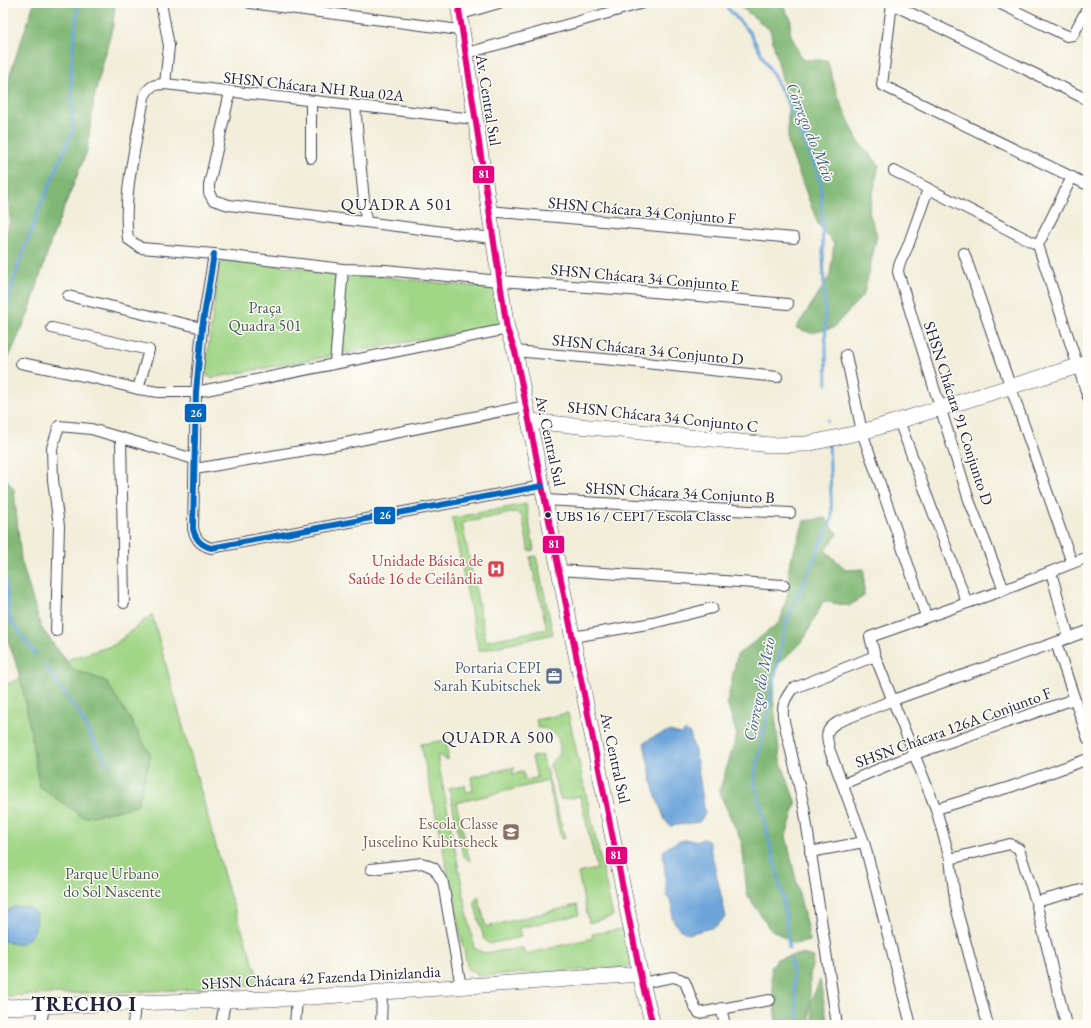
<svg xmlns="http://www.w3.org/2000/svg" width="1091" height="1028" font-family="'EB Garamond',serif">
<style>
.green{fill:#a1d687;stroke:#627c61}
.forest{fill:#80b774;stroke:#516c58}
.water{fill:#6ca4da;stroke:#47638a}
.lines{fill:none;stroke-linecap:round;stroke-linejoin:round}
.stream{stroke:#6ca4da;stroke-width:3}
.street-casing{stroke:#414153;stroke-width:12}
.secondary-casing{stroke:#414153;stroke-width:16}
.street{stroke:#fff;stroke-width:10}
.secondary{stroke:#fff;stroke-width:15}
.bus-1-casing{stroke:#fdfcf7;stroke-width:9}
.bus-2-casing{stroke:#fdfcf7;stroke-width:9}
.bus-1{stroke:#e5007d;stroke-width:6}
.bus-2{stroke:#0065bd;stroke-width:6}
.bus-dot{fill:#22223b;stroke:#fdfcf7;stroke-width:1.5}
.labels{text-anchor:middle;stroke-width:3;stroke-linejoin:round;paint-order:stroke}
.bus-label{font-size:15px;fill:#22223b;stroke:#fdfcf7;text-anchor:start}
.street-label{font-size:16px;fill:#22223b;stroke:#fdfcf7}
.park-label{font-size:16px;fill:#485852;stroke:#fdfcf7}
.health-label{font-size:16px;fill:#be3a42;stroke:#fdfcf7;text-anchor:end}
.service-label{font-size:16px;fill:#4e5e75;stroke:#fdfcf7;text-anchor:end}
.education-label{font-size:16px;fill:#785e54;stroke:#fdfcf7;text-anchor:end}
.water-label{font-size:17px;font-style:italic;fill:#435c83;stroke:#fdfcf7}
.neighbourhood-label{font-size:17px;letter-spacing:1px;fill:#22223b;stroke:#fdfcf7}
.district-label{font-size:20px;font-weight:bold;letter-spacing:1px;fill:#22223b;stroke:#fdfcf7}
.line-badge{stroke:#fdfcf7;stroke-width:1.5}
.badge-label{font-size:11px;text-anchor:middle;font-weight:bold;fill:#fff}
</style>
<rect width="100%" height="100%" fill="#fdfcf7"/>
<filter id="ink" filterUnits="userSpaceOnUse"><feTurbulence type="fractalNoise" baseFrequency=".025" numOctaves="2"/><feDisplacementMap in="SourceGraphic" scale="8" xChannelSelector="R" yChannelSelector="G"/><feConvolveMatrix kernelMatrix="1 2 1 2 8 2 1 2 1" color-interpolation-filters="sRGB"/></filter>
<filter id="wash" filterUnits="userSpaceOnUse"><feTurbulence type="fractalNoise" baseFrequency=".012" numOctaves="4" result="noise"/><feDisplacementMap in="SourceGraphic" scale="16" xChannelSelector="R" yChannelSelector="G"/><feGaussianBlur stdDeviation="0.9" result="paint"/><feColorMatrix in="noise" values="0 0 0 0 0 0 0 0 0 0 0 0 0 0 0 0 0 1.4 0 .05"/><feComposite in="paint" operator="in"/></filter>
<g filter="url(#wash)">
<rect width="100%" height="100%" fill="#f2eeda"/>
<g class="green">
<polygon points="227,260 469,286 495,285 502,322 495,326 211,378 207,376 205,371 219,268 222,262"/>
<polygon points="526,504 534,550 529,551 522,516 516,512 462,523 486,641 547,629 530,557 536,556 553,634 479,651 452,518"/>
<polygon points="152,614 228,890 261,985 208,989 3,996 3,686 51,665 114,645"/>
<path d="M568 713 613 916 589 923 578 873 597 869 580 796 561 800 550 765 559 753C563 739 552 727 538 728L536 720Z"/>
<polygon points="447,740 448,760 437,755 474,948 484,953 523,948 525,954 593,938 592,934 627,928 633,965 620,968 478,976 475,971 468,970 421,744"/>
<polygon points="542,755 565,838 561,839 548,781 456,803 470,861 463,856 449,788 465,785 466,792 473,791 471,777 515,767 512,774 523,772 525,780 537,778 532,757"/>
<polygon points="478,896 486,927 577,905 579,915 519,928 521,937 489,944 484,939 474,902"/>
</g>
<g class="forest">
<polygon points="34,3 115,3 113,25 94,98 87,151 52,238 29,312 3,371 3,246 10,220 3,147 3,127 10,74"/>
<polygon points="736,3 781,3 791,19 790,32 802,60 827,60 837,94 857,139 879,165 869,212 877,235 864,294 833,328 811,333 796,328 830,276 834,244 818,224 788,144 788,103 770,30"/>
<path d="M3 474 14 490 21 560 41 627 72 669 106 681 129 717 151 756 137 806 84 818 39 786C31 739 25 673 3 631Z"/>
<polygon points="825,518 838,534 825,550 846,570 864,569 864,596 849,606 823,601 804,639 777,666 773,696 780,759 796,804 786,836 810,941 794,944 769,928 747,894 742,843 719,792 737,735 727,703 737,655 780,622 788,593 789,566 804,521"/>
<polygon points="801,954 814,957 810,974 810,1025 776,1025 771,967 777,959"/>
<polygon points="820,980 828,1025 814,1025 811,1001"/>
</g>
<g class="water">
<polygon points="669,731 681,734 685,731 690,734 696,755 705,814 699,822 670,826 665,820 654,791 644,743 653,737"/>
<path d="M703 838 709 842 726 917 715 927 688 934 678 928 672 918 673 906 667 896 663 851C674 842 685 837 699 841Z"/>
<path d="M14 907C18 907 23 906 27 907 48 913 32 957 3 940 3 926 0 912 14 907Z"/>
</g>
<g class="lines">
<g class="stream">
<polyline points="723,3 750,33 790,106 821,183 827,384"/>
<polyline points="3,321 13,282 38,211 73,131 71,70 78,3"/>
<polyline points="828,420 828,421"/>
<polyline points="3,562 10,619 36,655"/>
<polyline points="46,667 80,715 94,743 110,764"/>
<polyline points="789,948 783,897 754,780 786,622 832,519 829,443"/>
<polyline points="791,959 799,1025"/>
</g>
</g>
</g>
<g filter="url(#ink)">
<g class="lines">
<defs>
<g id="street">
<polyline points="161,3 169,46 165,84"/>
<polyline points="250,3 460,30"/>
<polyline points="892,3 882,85 1088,185"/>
<polyline points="999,3 1067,36 1073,35 1088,7"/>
<polyline points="892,4 1088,100"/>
<polyline points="458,15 499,3"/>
<polyline points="464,54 643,3"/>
<polyline points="230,92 209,185 209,193 213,200 229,205 492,238"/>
<polyline points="311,101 311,158"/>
<polyline points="355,106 366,222"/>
<path d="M474 119 165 84C154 84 149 86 144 97 137 143 122 193 128 239L141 248 214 254 343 269 385 270 500 281 630 290 788 304"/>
<polyline points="894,171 1038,245"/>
<polyline points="1072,177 1038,245 1088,397"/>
<polyline points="928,189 908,246 899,265 898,272 969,500 1004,590"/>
<polyline points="488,211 794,238"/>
<polyline points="964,253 1072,563"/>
<path d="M214 254 202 328 196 392 193 529C196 540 201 545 211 548L542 486"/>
<polyline points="68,296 202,328"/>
<polyline points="52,328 149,350 138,389"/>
<polyline points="515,351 636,362 777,377"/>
<polyline points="846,355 862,432 926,616"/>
<polyline points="21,363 94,378 138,389 159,392 196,392 507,329"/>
<polyline points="335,363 343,269"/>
<polyline points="899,421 967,603"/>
<polyline points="121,438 124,603"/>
<polyline points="195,469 336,445 526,406"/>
<polyline points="545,500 790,513"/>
<polyline points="559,570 784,585"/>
<polyline points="1051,572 1069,638"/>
<polyline points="56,631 59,526 53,480 52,448 59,426 91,429 194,459"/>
<polyline points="573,637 653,623 712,608"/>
<polyline points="1056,643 1088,739"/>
<polyline points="843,784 915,754 1074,699"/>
<polyline points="936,809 1010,787 1088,759"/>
<polyline points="810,852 864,842"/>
<polyline points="950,859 1010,844 1019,849 1036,902 1066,1025"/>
<polyline points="371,869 422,863 434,868 443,883 461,987"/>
<polyline points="1036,902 1088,888"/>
<polyline points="642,983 673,977 680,979 685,982 695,1008 699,1013 770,1000"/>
<polyline points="721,1008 725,1025"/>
<polyline points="41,1025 44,1006"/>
<polyline points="133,1025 135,1003"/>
<polyline points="221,1025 225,1001"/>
<polyline points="295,1025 297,998"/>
<polyline points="381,1025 382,993"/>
<path d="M837 1025 804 807 783 717C782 704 785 699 792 689L875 656"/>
<path d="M911 1025 864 842 830 751C826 736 824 730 838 722L893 700 1088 631"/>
<polyline points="988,1025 962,929 956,907 950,859 936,809 875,656 870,637 1004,590 1088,557"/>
</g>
<g id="secondary">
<polyline points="458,3 507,329 515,351 642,983 653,1025"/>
<polyline points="529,421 771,445 806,444 862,432 1088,363"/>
<polyline points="3,1007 297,998 641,974"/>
</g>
</defs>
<use href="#street" class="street-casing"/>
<use href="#secondary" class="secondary-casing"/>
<use href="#street" class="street"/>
<use href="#secondary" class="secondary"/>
<defs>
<polyline id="bus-1" points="458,3 507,329 515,351 642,983 653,1025"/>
<path id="bus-2" d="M214 254 202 328 196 392 193 529C196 540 201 545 211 548L542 486"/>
</defs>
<use href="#bus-1" class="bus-1-casing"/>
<use href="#bus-2" class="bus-2-casing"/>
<use href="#bus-1" class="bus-1"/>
<use href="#bus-2" class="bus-2"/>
</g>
</g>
<defs>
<symbol id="hospital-square" viewBox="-11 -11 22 22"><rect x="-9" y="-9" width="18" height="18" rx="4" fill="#e0444e" stroke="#fdfcf7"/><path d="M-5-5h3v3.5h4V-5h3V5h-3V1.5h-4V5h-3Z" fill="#fff"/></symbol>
<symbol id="office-square" viewBox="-11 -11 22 22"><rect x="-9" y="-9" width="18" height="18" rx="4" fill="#5c6f8a" stroke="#fdfcf7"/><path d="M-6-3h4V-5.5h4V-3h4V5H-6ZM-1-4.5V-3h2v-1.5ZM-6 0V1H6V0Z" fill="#fff"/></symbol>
<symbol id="school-square" viewBox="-11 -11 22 22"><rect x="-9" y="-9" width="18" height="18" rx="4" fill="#8d6e63" stroke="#fdfcf7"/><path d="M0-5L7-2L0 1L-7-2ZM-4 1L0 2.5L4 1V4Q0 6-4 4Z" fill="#fff"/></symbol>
</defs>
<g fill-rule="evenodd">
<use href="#hospital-square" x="486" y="559" width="20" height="20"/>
<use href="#office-square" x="544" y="666" width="20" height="20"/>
<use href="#school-square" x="501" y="822" width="20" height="20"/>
</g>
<circle class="bus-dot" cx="548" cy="515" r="3.5"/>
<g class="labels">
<g class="bus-label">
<text x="556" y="521">UBS 16 / CEPI / Escola Classe</text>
</g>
<g class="street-label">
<text transform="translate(314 86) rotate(6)" y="6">SHSN Chácara NH Rua 02A</text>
<text transform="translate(489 100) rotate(81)" y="6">Av. Central Sul</text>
<text transform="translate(642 210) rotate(5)" y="6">SHSN Chácara 34 Conjunto F</text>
<text transform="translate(645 277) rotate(5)" y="6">SHSN Chácara 34 Conjunto E</text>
<text transform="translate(648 349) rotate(6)" y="6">SHSN Chácara 34 Conjunto D</text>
<text transform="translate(959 413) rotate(72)" y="6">SHSN Chácara 91 Conjunto D</text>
<text transform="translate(663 416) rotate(6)" y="6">SHSN Chácara 34 Conjunto C</text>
<text transform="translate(551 441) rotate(78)" y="6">Av. Central Sul</text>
<text transform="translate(680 492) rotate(3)" y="6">SHSN Chácara 34 Conjunto B</text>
<text transform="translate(953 727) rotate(-20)" y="6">SHSN Chácara 126A Conjunto F</text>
<text transform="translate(616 758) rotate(78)" y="6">Av. Central Sul</text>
<text transform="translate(321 977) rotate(-3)" y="6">SHSN Chácara 42 Fazenda Dinizlandia</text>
</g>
<g class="park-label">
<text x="265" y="313">Praça<tspan x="265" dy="18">Quadra 501</tspan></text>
<text x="112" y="879">Parque Urbano<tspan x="112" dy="18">do Sol Nascente</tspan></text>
</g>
<g class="health-label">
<text x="483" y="566">Unidade Básica de<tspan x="483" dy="18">Saúde 16 de Ceilândia</tspan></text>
</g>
<g class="service-label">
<text x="541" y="673">Portaria CEPI<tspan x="541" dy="18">Sarah Kubitschek</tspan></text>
</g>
<g class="education-label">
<text x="498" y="829">Escola Classe<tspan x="498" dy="18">Juscelino Kubitscheck</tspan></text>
</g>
<g class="water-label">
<text transform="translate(811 132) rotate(68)" y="6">Córrego do Meio</text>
<text transform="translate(759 689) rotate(-79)" y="6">Córrego do Meio</text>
</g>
<g class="neighbourhood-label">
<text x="397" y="210">QUADRA 501</text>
<text x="498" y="743">QUADRA 500</text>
</g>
<g class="district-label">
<text x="84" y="1011">TRECHO I</text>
</g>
</g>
<g class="line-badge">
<rect x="472" y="165" width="23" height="19" rx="4" fill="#e5007d"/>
<rect x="184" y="403" width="23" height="20" rx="4" fill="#0065bd"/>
<rect x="373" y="506" width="23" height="19" rx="4" fill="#0065bd"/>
<rect x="542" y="535" width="23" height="19" rx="4" fill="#e5007d"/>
<rect x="605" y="846" width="23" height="19" rx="4" fill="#e5007d"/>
</g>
<g class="badge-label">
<text x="484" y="178">81</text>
<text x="196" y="417">26</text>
<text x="385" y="519">26</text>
<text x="554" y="548">81</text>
<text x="616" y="859">81</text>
</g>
<rect width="1091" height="1028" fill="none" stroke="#fdfcf7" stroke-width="16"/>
</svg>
